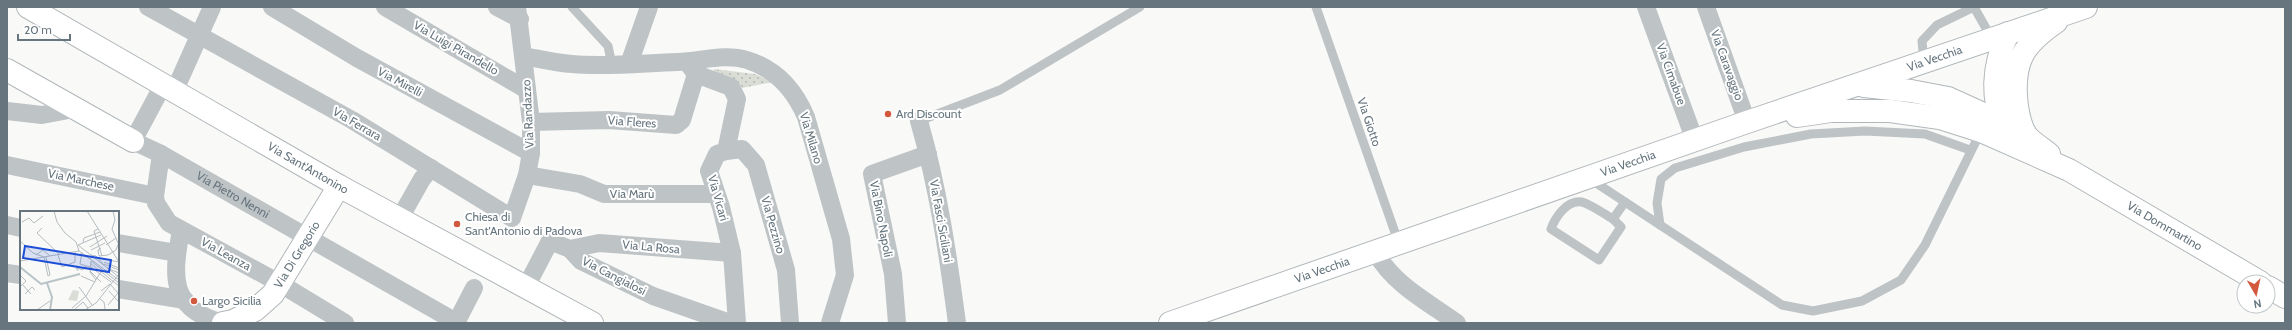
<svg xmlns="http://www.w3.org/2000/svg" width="2292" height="330" font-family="Cabin,sans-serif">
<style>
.grass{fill:url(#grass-dots)}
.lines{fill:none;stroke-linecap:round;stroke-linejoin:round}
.secondary-casing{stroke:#b1b7bb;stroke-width:24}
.lane{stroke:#bec3c6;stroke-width:9}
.street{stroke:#bec3c6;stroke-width:18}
.secondary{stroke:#fff;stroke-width:22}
.poi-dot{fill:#d2593d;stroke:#fff;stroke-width:1.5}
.labels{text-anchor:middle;stroke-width:4;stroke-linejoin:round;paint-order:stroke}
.street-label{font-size:12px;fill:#66757e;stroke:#fff}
.poi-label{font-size:12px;fill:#66757e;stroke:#fff;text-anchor:start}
.inset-river{fill:none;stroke:#b7c3c6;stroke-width:2}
.inset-road{fill:none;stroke:#b5bcc0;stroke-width:1}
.view{fill:#1d4ed8;fill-opacity:0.15;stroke:#1d4ed8;stroke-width:2}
.inset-edge{fill:none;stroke:#66757e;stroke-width:2}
</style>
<defs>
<pattern id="grass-dots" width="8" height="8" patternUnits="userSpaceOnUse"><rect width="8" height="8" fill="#d9ddd6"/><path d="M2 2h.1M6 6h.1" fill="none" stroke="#b4b8b3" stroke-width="1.8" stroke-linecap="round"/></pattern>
</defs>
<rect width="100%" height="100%" fill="#f9f9f7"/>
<polygon class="grass" points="714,69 755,74 773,82 742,88 738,83 713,72"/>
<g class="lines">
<defs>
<g id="secondary">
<path id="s2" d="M28 7 339 186 592 323"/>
<polyline points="7,70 133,141"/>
<polyline points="1864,86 1911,91 1948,98 2025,133"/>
<path id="s3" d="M1797 116 1831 111H1890L1940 118 1981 131 2069 170 2260 282"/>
<path d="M2005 130C1990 97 1993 65 2008 33"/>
<path d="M2049 154C2042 148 2028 140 2024 132 2015 111 2012 77 2022 56 2029 42 2043 31 2056 22"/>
<polyline points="2268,287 2285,297"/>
<path id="s4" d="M223 323 233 321 255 310 273 294 339 186"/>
<path id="s5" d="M1170 323 1747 122 2086 7"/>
</g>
</defs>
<use href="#secondary" class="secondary-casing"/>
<g class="lane">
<polyline points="572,7 608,46 612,65"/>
<polyline points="1316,7 1399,244"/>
<polyline points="1924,62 1922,41 1937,25 1974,7 1992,39"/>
<polyline points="919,121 1000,90 1140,7"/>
<polyline points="1590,179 1782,305 1813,311 1862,301 1901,280 1925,245 1981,131"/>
<path d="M1613 219C1604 214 1592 205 1582 202 1567 199 1555 218 1551 229L1599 260 1621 227 1613 219 1625 202"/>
<polyline points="1660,225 1657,203 1661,179 1675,168 1744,147 1811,134 1865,131 1925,134 1970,150"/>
</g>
<g class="street">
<polyline points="148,7 352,120 512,218 527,175 531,153 531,122 517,7"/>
<polyline points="272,7 357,58 531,153"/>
<polyline points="385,7 527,90"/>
<polyline points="497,7 520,19"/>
<polyline points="1646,7 1695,141"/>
<polyline points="1706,7 1747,122"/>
<path d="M524 56C540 59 556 63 572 64 607 67 643 63 678 62 702 61 724 53 747 60 776 69 795 91 806 117L841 239 845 275 830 323"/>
<polyline points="687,62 696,74 731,87 737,99 726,151 717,154 709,171 721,207 732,253 737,323"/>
<polyline points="629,64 649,7"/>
<path id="s1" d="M163 85 133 141 161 154 458 323"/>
<polyline points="174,92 212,7"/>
<polyline points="7,111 42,115 74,109"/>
<path d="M919 121C938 187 948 255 957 323"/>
<polyline points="531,122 609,120 676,125 682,120 696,74"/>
<polyline points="726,151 742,149 756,165 786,270 790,323"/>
<polyline points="161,154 155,196 156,203 169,223 279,283 345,323"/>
<polyline points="7,165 155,196"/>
<polyline points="527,175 580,184 604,194 716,194"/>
<polyline points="400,218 422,179 431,168"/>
<polyline points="7,225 21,228"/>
<path d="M181 230C173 275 168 309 223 323"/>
<polyline points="118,243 177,253"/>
<polyline points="570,249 599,243 732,253"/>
<path d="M1376 253C1394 285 1428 302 1457 323"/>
<polyline points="7,273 21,275"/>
<polyline points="526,287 550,241 570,249 581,261 653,296 730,323"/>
<polyline points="118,289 185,300"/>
<polyline points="456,323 474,288"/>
<polyline points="897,323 893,274 872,174 928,154"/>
</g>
<use href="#secondary" class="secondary"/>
</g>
<g class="poi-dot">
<circle cx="888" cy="114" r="4"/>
<circle cx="457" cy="224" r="4"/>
<circle cx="194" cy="301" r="4"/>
</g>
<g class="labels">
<g class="street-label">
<text transform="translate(456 48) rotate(30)" y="4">Via Luigi Pirandello</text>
<text dy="4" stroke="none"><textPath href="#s5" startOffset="809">Via Vecchia</textPath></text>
<text transform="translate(1727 65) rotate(70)" y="4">Via Caravaggio</text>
<text transform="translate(1671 74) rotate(70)" y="4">Via Cimabue</text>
<text transform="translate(400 82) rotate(28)" y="4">Via Mirelli</text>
<text transform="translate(528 114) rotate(-93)" y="4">Via Randazzo</text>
<text transform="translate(632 122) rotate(4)" y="4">Via Fleres</text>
<text transform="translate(1369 122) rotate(71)" y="4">Via Giotto</text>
<text transform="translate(357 124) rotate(30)" y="4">Via Ferrara</text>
<text transform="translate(811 138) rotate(73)" y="4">Via Milano</text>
<text dy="4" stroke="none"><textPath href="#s5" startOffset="485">Via Vecchia</textPath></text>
<text dy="4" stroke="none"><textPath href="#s2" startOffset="323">Via Sant'Antonino</textPath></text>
<text transform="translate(81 180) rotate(12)" y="4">Via Marchese</text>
<text x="632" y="198">Via Marù</text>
<text dy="4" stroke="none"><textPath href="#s1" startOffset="177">Via Pietro Nenni</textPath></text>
<text transform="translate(718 198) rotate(74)" y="4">Via Vicari</text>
<text transform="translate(881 219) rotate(79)" y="4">Via Bino Napoli</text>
<text transform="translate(941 221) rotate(80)" y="4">Via Fasci Siciliani</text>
<text transform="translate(773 225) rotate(74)" y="4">Via Pezzino</text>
<text dy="4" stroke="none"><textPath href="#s3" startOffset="394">Via Dommartino</textPath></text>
<text transform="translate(651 247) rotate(5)" y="4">Via La Rosa</text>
<text transform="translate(226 254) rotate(29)" y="4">Via Leanza</text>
<text dy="4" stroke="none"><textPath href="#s4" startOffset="105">Via Di Gregorio</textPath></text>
<text dy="4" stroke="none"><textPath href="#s5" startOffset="161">Via Vecchia</textPath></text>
<text transform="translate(614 276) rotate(27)" y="4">Via Cangialosi</text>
</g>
<g class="poi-label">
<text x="896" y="118">Ard Discount</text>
<text x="465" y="221">Chiesa di<tspan x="465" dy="14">Sant'Antonio di Padova</tspan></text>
<text x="202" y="305">Largo Sicilia</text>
</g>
</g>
<g transform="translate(20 211)">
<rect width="99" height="99" fill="#f9f9f7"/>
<path d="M53 79 59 80 57 90 48 89Z" fill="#d9ddd6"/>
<path class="inset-river" d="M0 56 21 73 60 63M27 72 32 86 30 99"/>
<path class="inset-road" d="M34 0 37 11 45 22 56 31 59 40M67 0 99 51M93 0 95 9 92 18 98 32M2 11 9 7 14 12 23 5M22 17 17 22 39 43M78 18 74 20 82 45M0 30 13 42 24 46 28 65 30 64 26 46M63 31 64 27 80 21M58 34 99 66M58 34 81 24M86 34 96 27M70 36 87 25M81 37 78 39 79 45 88 44 96 39 99 31M71 39 85 32M62 41 60 53 70 56M60 43 71 48M16 44 23 39 30 45M38 44 42 56 55 51V41M71 44 76 45 84 54M83 48 99 51M0 50 59 40 99 69M84 51 99 57M70 52 99 75M84 53 99 59M70 55 80 63M87 57 99 62M58 60 56 57 63 59 66 55M70 60 81 71M80 63 91 71M0 64 6 70 0 76M61 65 75 71M76 69 70 61 71 50 99 72M2 73 11 83M59 76 72 94M81 80 90 73 98 82M89 80 98 90M5 83 12 76 15 79M80 88 84 91 85 98M88 94 98 82M52 97 66 85 82 59M17 99 30 90M54 99 63 91 68 97M65 99 76 92 99 63"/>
<path class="view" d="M5 35 91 49 89 61 3 47Z"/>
<rect width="99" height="99" class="inset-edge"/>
</g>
<rect width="2292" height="330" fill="none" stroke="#66757e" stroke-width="16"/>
<g transform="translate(2256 294) rotate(171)"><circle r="19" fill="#ffffff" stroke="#c2c8cb"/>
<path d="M0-3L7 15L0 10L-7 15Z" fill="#d2593d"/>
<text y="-6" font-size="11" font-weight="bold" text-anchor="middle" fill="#66757e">N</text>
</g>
<path d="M18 34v6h52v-6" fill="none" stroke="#66757e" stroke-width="2"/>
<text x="24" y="34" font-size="12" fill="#66757e" stroke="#ffffff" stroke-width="3" paint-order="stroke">20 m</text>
</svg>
